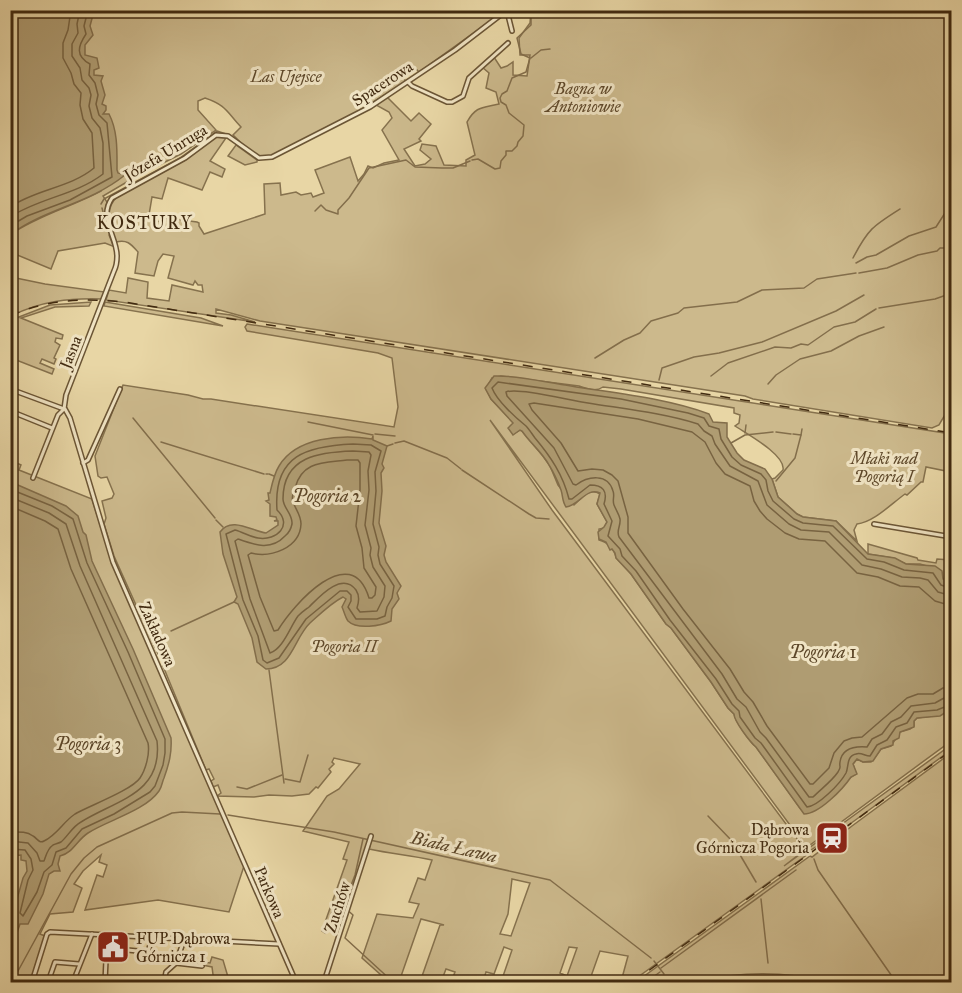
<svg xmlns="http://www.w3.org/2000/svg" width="962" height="993" font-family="'IM FELL Great Primer',serif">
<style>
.green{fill:#ccb98c;stroke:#86724e;stroke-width:1.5;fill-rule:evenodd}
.water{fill:#af9c72;stroke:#836e4b;stroke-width:1.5}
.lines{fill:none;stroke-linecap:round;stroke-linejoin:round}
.shore{stroke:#786341;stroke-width:1.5}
.stream{stroke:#836e4b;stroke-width:1.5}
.minor-casing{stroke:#6b5535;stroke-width:6}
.minor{stroke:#f0e4c4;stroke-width:3}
.rail{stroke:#412a10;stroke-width:1.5;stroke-dasharray:10 10;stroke-linecap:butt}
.labels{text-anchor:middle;stroke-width:6;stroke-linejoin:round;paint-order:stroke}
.park-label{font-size:16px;font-style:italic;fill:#5d4729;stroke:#f0e4c4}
.street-label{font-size:16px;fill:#412a10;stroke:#f0e4c4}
.poi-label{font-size:16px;fill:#412a10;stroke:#f0e4c4;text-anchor:end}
.neighbourhood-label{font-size:18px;letter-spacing:1.5px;fill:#412a10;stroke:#f0e4c4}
.water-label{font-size:18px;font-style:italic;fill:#5c4628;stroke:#f0e4c4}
</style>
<rect width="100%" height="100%" fill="#e8d6a5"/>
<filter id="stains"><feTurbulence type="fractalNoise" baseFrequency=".00333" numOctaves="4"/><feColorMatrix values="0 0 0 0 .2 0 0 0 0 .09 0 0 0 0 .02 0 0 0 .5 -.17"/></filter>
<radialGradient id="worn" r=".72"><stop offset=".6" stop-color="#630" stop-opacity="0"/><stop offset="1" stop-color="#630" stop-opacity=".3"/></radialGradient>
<g class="green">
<path d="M67 11H504L419 72 416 69 402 75 406 82 357 112 269 157C254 159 243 144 233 135L241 127C227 112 226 105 205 98L198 101V110L216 130 181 154 137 176 103 196 107 202C102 217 110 232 115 247L105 243 58 251 51 269 15 254 11 264V234C39 215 71 207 101 191Z"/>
<path d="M531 11H951L952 393 949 408 939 425 932 428 753 399 745 396 325 331 260 321 216 309V313L231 315 255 322 106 300 109 290 126 293 128 278 148 282 147 298 169 301 172 285 203 292 202 285H198L195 281 193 285 168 278 174 256 163 254 158 261 154 276 135 273 138 252C131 244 127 239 116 242 111 226 103 210 117 197L185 160 215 137 226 138 210 161 225 169 222 177 210 172 202 190 168 178 162 199 152 197 148 221 157 222 167 218 197 222 199 223V226L204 234 265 214 264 184 280 183 281 195 296 192 301 195 311 193 313 197 324 193 315 170 350 157 358 181 364 174 368 166 373 168 384 163 399 160 382 130 392 118 389 112 376 105 387 97 411 121 419 113 431 124 419 139 421 141 404 149 415 166 425 164 431 159 420 150 422 144 436 146 444 165 466 166V160L475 155 467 122C476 106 482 108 499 104L496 92 486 88 489 73 482 67 494 57 501 68 507 66 513 62V75L527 76 530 55H520L519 38 530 23Z"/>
<polygon points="236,145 257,160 257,162 245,165 228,156"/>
<path d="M11 277 45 284 105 292 102 299C69 298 41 301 11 316Z"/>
<polygon points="91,302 89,306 55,307 21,318 63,335 62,339 56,338 55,342 60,345 54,358 56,359 54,364 42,359 40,363 54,369 52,374 11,358 11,320 50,305"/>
<polygon points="105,302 201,318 223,326 104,306"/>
<path d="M247 324 951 434V472L926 467 923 482H921L907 495 905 494C891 504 874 522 857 524L854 530 857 541 836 521 803 517 797 514 778 497 772 479 775 478 783 470C786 455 747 434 735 426L739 423 740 415 734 413V408L621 389 603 387C596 392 587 389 579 386L501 376 492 378 486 389 491 399 513 422V434L520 430 522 431 543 456 550 466 558 485 574 505C582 498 589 487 600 494L597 504 607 522 604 528 599 529V540C607 542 615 549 616 558L631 574 666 624 671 628 711 682 728 708 734 714C735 721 750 742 756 747L800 808 834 795 851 777 856 774 853 764 857 759 863 762H871L881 749 891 746 900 732 910 729 914 726V721L917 718 940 715 951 709V741L810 845 804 844 490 420 552 510 801 844 802 852 784 866 951 745V750L850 824 808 852 807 853 808 854 631 982H622L626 978 617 982 622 978 628 956 600 951 589 982H501L512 950 504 947 494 974 486 972 483 982H451L455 972 446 969 441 982H411L413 977 421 979 440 925H444L421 919 399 982H379L381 975 362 958 377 914 413 918 419 904 409 902 418 878 425 880 432 860C409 855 392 854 369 849L370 846 368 845 346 912 334 906 325 933 322 931 347 860 343 859 349 842 303 831 327 796 339 789 360 764 334 758 332 762 334 764 329 769 331 772 318 788 316 787 309 794 292 796 269 795 254 797 217 796 221 793 218 785 213 787 211 781 214 779 209 769 206 770 163 666 172 661 166 651 158 654 114 556 104 524 106 518 102 501 112 498 114 494 107 477 101 478 98 476 95 456 123 385 188 395 203 399H211L394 427 398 407 392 358 378 353 247 331 245 327ZM512 879 530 883 511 936 500 934 508 914ZM569 947 577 948 567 976 560 973Z"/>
<polygon points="10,460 21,465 19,470 92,499 112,563 244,866 229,912 158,900 85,910 97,875 103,877 107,865 99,862 101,855 83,871 74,884 82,888 73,912 50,914 40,934 45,936 31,982 10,982"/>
<polygon points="868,544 917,558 918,560 936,563 937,559 951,560 951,582 946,581 930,567 920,564 906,564 893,558 868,554"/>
<polygon points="951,753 952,976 947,982 808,982 769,976 724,978 705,982 636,982 810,856 812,857 852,826"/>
<polygon points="212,957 223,960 228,977 226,982 214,982 212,967 202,965 203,962 210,963"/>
</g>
<g class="water">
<path d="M11 10 94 11 90 26 93 35 85 45V55L97 58 99 68 94 70V75L103 76 101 81 105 95 102 104 106 106V110L103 114H109C118 131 117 152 117 170L118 173 125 175C89 204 47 208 11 234Z"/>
<path d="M494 376C518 375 548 383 571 386 613 393 666 398 709 414L713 422 727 423V437L737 453 744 460 765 469 772 479 778 497 797 514 803 517 836 521 868 554 895 558 906 564 935 566 942 571 943 579 951 582V709L940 716 917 718 914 721V727L900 732 899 738 893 741V745L881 749 873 761 863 762 857 759 853 764 857 774 851 777C843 789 819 814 804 814L756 747C750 742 734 721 734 714L728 708 711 682 671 628 666 624 631 574 616 558 615 553 612 549 610 550 606 542 599 539 598 532 604 527 607 522 597 504 600 493C586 487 580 505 566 507 562 501 563 496 561 490 558 482 554 473 549 465 542 452 530 443 522 431L520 430 513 435 508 428 513 423 491 399 485 388Z"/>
<path d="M373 436V440L387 446 382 464 384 468 381 473 382 491 379 523 386 546 384 555 386 562 401 586 397 593 399 599 392 609 391 621C381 626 357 630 348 621 345 617 344 611 342 607L346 599 343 597C331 603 319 615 310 623 294 638 292 669 266 669L257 662 252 638 238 604 234 602 237 597 223 554 220 532C231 516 252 531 266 533L278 525V521H274L277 520 276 517 270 516V504L266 501 269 500 268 493H270C272 484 274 474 279 466 296 437 342 434 372 439Z"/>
<path d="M11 482 66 506 78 516 83 532 86 535 92 561 133 649 171 738C172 753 169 764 164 778 162 782 162 787 159 791 145 811 108 820 88 833 77 840 73 853 60 856L58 864 60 871H54L49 874 43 894 28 924H20L11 950V920L23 878 27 871 26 861 21 860V855L10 856Z"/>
</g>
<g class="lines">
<g class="shore">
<path d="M10 207C36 189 70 188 94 168L92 133 83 119 80 105 81 93 74 84 71 73 63 58V43L68 30 71 10"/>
<path d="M10 217C39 198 76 195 103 174V143L100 128 92 118 89 106 91 95 89 88 82 80 80 68 72 56V44L78 33 77 24 80 10"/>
<path d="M10 226 27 216 70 200 112 177 107 123 99 115 96 104 98 95 95 83 89 75 90 64C75 56 78 46 86 34L84 26 88 10"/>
<path d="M353 444 371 445 381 451 375 472 376 491 373 524 379 547 378 555 380 564 394 586 392 598 387 607 385 616 377 619H356L348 607 351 601V595L347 591H340L306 619 279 658 267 663 263 660 258 636 243 600 226 534 235 530C243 532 250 537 258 538 277 541 293 525 277 510 273 455 307 446 353 444Z"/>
<path d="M353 451 369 452 371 455 368 471 369 490 365 525 371 548 370 555 373 567 385 586 384 597 377 611 360 612 357 608C359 602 360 596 356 590 342 571 319 597 309 607 305 610 302 612 298 616 290 627 283 649 270 653L250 599 235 541 238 539C255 545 271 551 285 536 289 533 291 529 292 524 293 514 283 508 283 499 283 456 320 452 353 451Z"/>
<path d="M347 460H358L360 463V490L356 526 362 548 364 568 376 587 375 595 372 598H369C351 539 293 605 278 630L274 631 260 597 248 555 251 553C271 558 300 548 301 524 301 515 296 510 293 502 291 498 293 493 295 488 302 461 323 463 347 460Z"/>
<polyline points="10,489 52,506 73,519 87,563 128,652 165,739 165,753 163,765 155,786 150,792 114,814 82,829 66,848 56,852 52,865 44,872 37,892 23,916 20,913 28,880 33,870 31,859 25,850 10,849"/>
<path d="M10 497 49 513 66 524 80 566 157 741C163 794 116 800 81 822 72 827 68 836 61 842 59 843 55 844 53 845 47 849 46 856 44 861H40L37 853 28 843 10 841"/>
<path d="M10 506 45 521 58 529 71 569 148 743C150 753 146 769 140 778 132 790 89 806 75 814 63 822 57 835 44 841 39 844 37 838 33 836 26 831 18 832 10 832"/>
<path d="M952 589 941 585 933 573 904 570 884 562 867 559 833 526 803 523 794 519 773 501 768 491 766 480 761 474 741 465 732 457 721 439 719 429 709 426 704 418 688 413 621 399 498 382 492 388C497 401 516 418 526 426 529 429 532 434 535 438 551 457 563 475 569 499H572L590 485C603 485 608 491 604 504L612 521 608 536 620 549 622 556 636 571 670 620 716 679 732 704 739 711 740 717 755 738 761 743 807 807C818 806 840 784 846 773 849 767 846 756 856 754 861 752 865 756 870 756L877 745 887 740 896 727 907 723 914 712 937 710 952 704"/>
<path d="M952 596 938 592 928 580 920 578 902 577 881 569 862 565 829 532 801 530 789 524 767 505 758 481 730 466 715 444 712 436 704 431 698 424C663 413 625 409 588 403 572 401 518 387 506 392L507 396 554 448 573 484 576 485C588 476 608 473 613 491 615 496 612 500 614 505 616 510 619 514 620 519 621 526 616 530 619 537L722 674 737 699 746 707 760 732 766 738 809 797H813C821 789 832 781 838 772 842 765 839 769 840 762 842 748 855 746 867 747L872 739 882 734 891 722 901 717 911 706 935 703 944 698 952 696"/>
<polyline points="952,606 935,601 919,587 900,586 878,577 857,573 825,541 799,539 785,533 767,519 760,511 754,501 750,486 725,474 716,463 705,442 692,432 638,419 534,403 529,404 532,410 561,443 578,471 592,469 603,470 612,475 618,481 628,517 628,533 683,609 730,669 744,692 753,702 767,726 810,784 813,784 829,768 834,753 844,741 852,738 862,737 907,698 918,694 933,694 943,688 952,687"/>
</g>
<g class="stream">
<polyline points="531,58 541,50 550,49"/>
<polyline points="472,160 478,159 495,169 500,168 501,161 506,155 506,151 512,151 517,146 518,142 523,136 524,125 509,113 506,105 501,102 500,98 502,94 507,91 512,78 526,72 530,58 521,54 517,38 531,25 531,13 533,10"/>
<polyline points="101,204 104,199 180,158 217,131 229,135"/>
<polyline points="102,208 108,231"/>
<polyline points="315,211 321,205 326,210 338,214 338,210 349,198 369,168 406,160 415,167 442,168 453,168 470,161"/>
<polyline points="109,235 113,245"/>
<path d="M853 258C868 229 873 226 900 209"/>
<polyline points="856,263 867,257 876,255 909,236 936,227 945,213"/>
<polyline points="859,273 887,268 918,255 937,251 940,248 952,248"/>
<polyline points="879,308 935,299 952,293"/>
<polyline points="595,358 624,340 640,333 651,321 678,313 684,308 737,302 762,290 804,288 817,279 856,273"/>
<polyline points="711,376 728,363 775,347 791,348 801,344 808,345 834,327 855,322 876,309"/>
<polyline points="659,380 662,368 694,357 719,353 762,342 836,311 864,295"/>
<polyline points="768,384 776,375 800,359 831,351 859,336 884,327"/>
<polyline points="133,418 215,518"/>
<polyline points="308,422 373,435"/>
<polyline points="776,432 791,434"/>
<polyline points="745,433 746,425"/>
<polyline points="375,434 395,436"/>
<polyline points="793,434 801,435 802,429"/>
<polyline points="161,442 264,474"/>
<polyline points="395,443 404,441 447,458 461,469"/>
<polyline points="731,443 745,435 773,432"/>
<polyline points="387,446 393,444"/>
<polyline points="462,470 529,514 536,518 549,519"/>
<polyline points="266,474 268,474"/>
<polyline points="269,474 274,476"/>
<polyline points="776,481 795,458 801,435"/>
<polyline points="216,520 223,527"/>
<polyline points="171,631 234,602"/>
<polyline points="269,670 284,783"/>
<polyline points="285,779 300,782 308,755"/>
<polyline points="237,787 247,789 282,775"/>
<polyline points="228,815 334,832 550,880 651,958"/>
<polyline points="708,816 732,841"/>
<polyline points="363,839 355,875 343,906 353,915 345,938 393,982"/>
<polyline points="736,848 756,882"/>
<polyline points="814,859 818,870 896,982"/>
<polyline points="761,899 768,963"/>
<polyline points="654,961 664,974"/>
<polyline points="661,968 796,870"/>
<polyline points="773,975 775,982"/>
<polyline points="666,976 669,981"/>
<polyline points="12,982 71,874 84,858 97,847 172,813 182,812 220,814"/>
<polyline points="646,982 660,972"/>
<path d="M698 982C741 971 784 971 827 982"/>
</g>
<defs>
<g id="minor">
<polyline points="507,11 512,31"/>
<polyline points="408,82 412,86 447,102 452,102 463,96 469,78 508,43"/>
<polyline points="10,389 64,409"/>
<polyline points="65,409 70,418 113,562 296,982"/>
<polyline points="10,411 52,428"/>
<polyline points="83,463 88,460 120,389"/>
<path d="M33 478 58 415 64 409 66 395 114 271C116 267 117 261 117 256 117 236 98 218 112 198L185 158 216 135 228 136 259 158 272 157 370 107 455 50 507 10"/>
<polyline points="874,524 952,537"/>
<polyline points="117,949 148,952 152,938"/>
<polyline points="176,963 202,966"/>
<polyline points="32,982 47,934 50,932 279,944"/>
<polyline points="48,982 55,962 79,964"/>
<polyline points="73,982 92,934"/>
<polyline points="105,982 106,960"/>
<polyline points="164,982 166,972 176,963 184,940"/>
<polyline points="324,982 371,836"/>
</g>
</defs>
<use href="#minor" class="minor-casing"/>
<use href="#minor" class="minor"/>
<g class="rail">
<path d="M10 316C48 299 83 298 124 302L952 433"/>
<polyline points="633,982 952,750"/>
</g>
</g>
<defs>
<symbol id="station-square" viewBox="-11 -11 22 22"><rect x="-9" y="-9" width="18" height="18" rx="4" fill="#8f2418" stroke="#f0e4c4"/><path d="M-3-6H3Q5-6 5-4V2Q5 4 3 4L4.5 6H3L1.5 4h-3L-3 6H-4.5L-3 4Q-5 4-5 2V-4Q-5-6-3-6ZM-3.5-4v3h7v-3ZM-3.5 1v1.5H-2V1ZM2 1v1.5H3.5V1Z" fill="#fff"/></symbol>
<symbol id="civic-square" viewBox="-11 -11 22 22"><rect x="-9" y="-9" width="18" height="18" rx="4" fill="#8f2418" stroke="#f0e4c4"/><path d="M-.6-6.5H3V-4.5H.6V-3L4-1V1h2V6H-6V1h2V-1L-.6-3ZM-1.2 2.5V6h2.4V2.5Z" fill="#fff"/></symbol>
</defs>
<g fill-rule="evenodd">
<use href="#station-square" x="813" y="819" width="38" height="38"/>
<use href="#civic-square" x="94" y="928" width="38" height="38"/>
</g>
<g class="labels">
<g class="park-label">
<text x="286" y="82">Las Ujejsce</text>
<text x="583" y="94">Bagna w<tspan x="583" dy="18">Antoniowie</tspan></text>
<text x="884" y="464">Młaki nad<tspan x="884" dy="18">Pogorią I</tspan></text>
<text x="344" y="652">Pogoria II</text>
</g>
<g class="street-label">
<text transform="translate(382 83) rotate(-33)" y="6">Spacerowa</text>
<text transform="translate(165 152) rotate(-31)" y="6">Józefa Unruga</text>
<text transform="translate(70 352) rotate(-68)" y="6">Jasna</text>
<text transform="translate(158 634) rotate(66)" y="6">Zakładowa</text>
<text transform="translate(270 892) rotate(67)" y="6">Parkowa</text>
<text transform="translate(337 907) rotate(-72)" y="6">Zuchów</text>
</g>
<g class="poi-label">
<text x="809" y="835">Dąbrowa<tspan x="809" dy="18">Górnicza Pogoria</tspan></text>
<text x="136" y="944" text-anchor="start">FUP Dąbrowa<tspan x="136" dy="18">Górnicza 1</tspan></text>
</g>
<g class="neighbourhood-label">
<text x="145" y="229">KOSTURY</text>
</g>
<g class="water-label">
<text x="327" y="502">Pogoria 2</text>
<text x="823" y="658">Pogoria 1</text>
<text x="88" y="750">Pogoria 3</text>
<text transform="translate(454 847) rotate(13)" y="6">Biała Ława</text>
</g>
</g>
<rect width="962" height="993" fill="none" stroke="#e8d6a5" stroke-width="36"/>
<rect x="12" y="12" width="938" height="969" fill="none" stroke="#412a10" stroke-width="3"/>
<rect x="18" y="18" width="926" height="957" fill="none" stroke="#412a10" stroke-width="1.5"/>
<rect width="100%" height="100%" filter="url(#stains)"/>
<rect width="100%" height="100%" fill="url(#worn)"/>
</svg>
